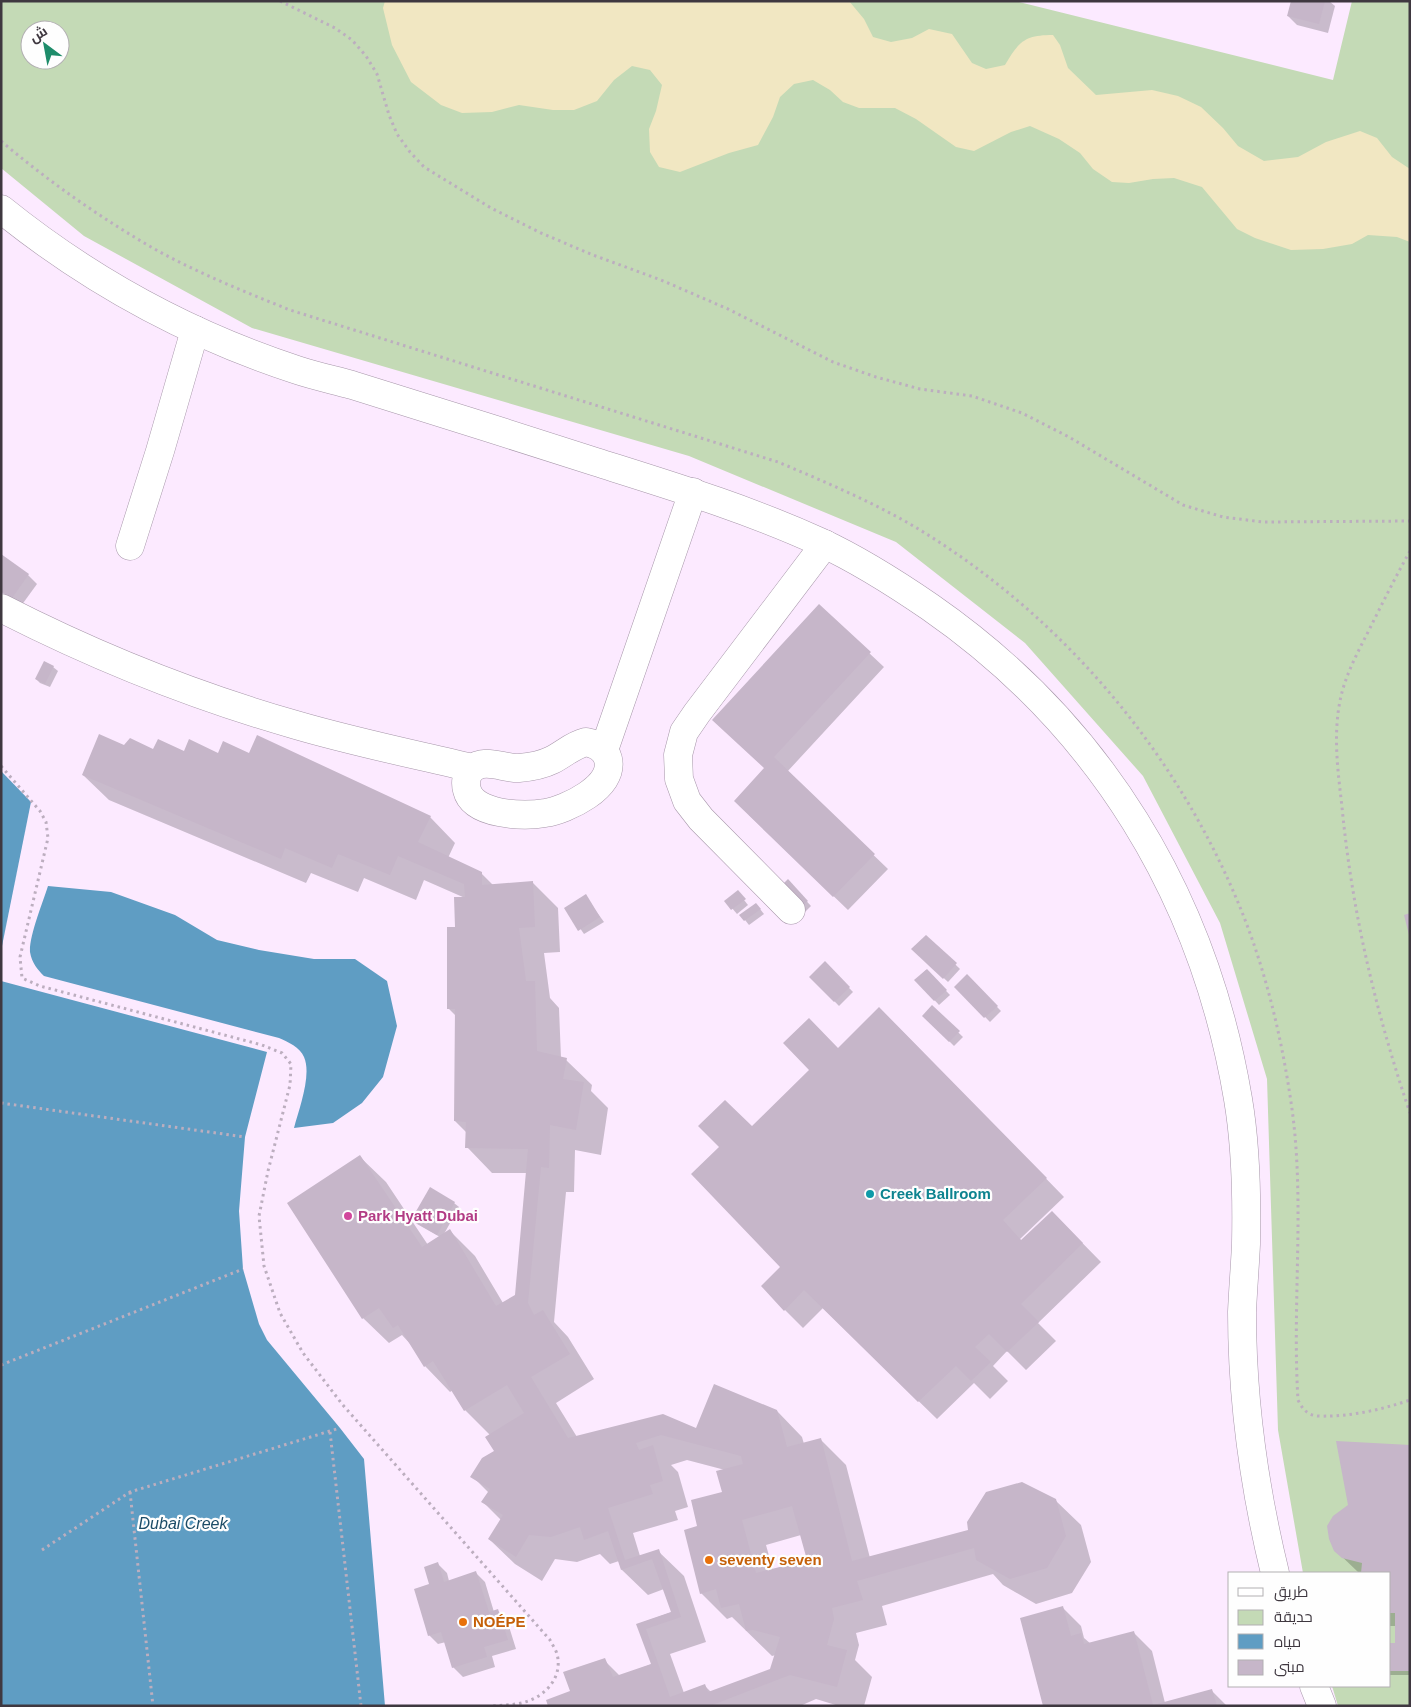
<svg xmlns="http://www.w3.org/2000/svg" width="1411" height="1707" font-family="Arial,Cairo,sans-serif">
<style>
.green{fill:#c4dab6;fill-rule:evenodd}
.sand{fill:#f1e7c2}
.water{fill:#5f9dc3}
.shadow{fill:#0003;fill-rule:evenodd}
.building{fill:#c6b6c9;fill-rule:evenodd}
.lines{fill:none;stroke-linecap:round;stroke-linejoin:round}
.minor-casing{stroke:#a797aa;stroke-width:29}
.path{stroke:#bcaebf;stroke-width:3;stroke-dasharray:2.5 4;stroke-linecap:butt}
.minor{stroke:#fff;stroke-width:28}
.culture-dot{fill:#0f9aa8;stroke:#fefefe;stroke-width:2}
.hotel-dot{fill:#d1479c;stroke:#fefefe;stroke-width:2}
.food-dot{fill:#e8710a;stroke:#fefefe;stroke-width:2}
.labels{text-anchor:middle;stroke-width:4.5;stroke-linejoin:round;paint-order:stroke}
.culture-label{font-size:15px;font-weight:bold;fill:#0d838f;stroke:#fefefe;text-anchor:start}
.hotel-label{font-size:15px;font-weight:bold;fill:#b23c85;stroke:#fefefe;text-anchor:start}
.food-label{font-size:15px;font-weight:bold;fill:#c56008;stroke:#fefefe;text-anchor:start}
.water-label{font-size:16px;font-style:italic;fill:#1c4c67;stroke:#fefefe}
</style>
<rect width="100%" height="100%" fill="#fceaff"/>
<path class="green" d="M1 1H1015L1333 80 1352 1H1410V1706H1338L1332 1686H1390V1573H1303L1278 1430 1267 1079 1220 923 1143 776 1025 643 896 542 689 456 252 328 84 236 1 168ZM30 30H60V60H30Z"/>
<path class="sand" d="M385 1H849L864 19 873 37 891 42 912 38 929 29 952 34 972 63 986 69 1005 65C1019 41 1025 35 1053 35L1060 45 1068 68 1096 95 1152 90 1178 96 1201 107 1223 128 1238 146 1264 161 1298 157 1326 142 1360 131 1377 138 1392 157 1410 169V242L1397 237 1368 235 1352 244 1323 249 1291 250 1255 238 1237 229 1202 187 1174 178 1153 179 1129 183 1112 182 1093 169 1080 153 1059 139 1030 126 1011 132 974 151 956 147 916 119 895 108H859L843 102 830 90 813 80 794 84 780 97 773 117 758 145 729 153 680 172 659 167 650 152 649 129 656 111 662 85 650 70 632 66 614 80 597 101 574 110H553L519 105 492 112 462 113 441 105 411 82 392 45 383 8Z"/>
<g class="water">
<polygon points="1,771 31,802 1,951"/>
<path d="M48 886 111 892 175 915 217 940 259 950 314 959H355L387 981 397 1026 383 1077 362 1103 333 1123 294 1128C299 1109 312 1075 304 1057 300 1047 288 1042 279 1038L44 976C37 969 32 963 30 952 29 936 43 902 48 886Z"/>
<polygon points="1,981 267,1052 245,1137 239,1211 243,1269 259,1324 267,1340 340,1428 364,1459 385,1706 1,1706"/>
</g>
<g class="shadow">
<polygon points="1292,1 1329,1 1335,6 1328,33 1297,25 1288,16"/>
<polygon points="1,556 28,575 37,584 21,606 1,592"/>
<polygon points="819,606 884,667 787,772 888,869 848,910 749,815"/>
<polygon points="53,667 58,671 50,687 40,683 36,679"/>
<path d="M125 746 184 753 249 754 430 817 455 843 448 858 481 873 493 885 532 882 558 908 560 952 544 953 550 998 559 1008 561 1058 566 1060 592 1085 591 1091 608 1108 601 1155 575 1150 574 1192H566L554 1322 568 1337 594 1379 556 1403 577 1437 697 1429 777 1411 802 1437 804 1444 821 1440 846 1465 870 1558 970 1531 1055 1500 1081 1525 1091 1562 1072 1593 1036 1604 1003 1585 993 1574 882 1606 887 1625 856 1633 859 1645 855 1660 872 1677 864 1706H839L816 1699 800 1706H550L572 1692 604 1660 620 1676 652 1664 638 1624 672 1612 664 1589 648 1595 622 1570 619 1561 610 1564 600 1554 577 1562 555 1559 542 1581 515 1564 489 1539 501 1520 483 1502 489 1493 472 1476 495 1452 490 1435 465 1410 453 1390 450 1392 425 1366 413 1347 402 1335 389 1343 363 1318 289 1203 360 1157 386 1182 428 1245 440 1237 417 1224 413 1220 454 1203 459 1207 444 1234 450 1231 475 1256 503 1303 516 1295 527 1173H492L467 1147V1133L455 1121 456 1016 448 1008 456 928 465 898 424 880 416 900 364 878 358 892 311 873 306 883 109 800 83 775ZM687 1460 725 1470 724 1493 699 1527 701 1593 727 1619 732 1617 772 1656 776 1655 771 1670 711 1692 705 1686 684 1693 670 1654 706 1642 684 1576 658 1551 640 1556 633 1533 678 1520 675 1511 688 1507 678 1472 671 1465ZM801 1535 808 1561 773 1570 766 1545Z"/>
<polygon points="788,881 811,906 804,913"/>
<polygon points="740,895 748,905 737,914 726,901"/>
<polygon points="585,896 604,922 584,934 566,908"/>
<polygon points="760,909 764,914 749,925 741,915"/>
<polygon points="926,936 960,969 948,982 913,949"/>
<polygon points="825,963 853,992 839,1006 811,977"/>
<polygon points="926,970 950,995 939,1005 916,980"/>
<polygon points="967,976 1001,1011 990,1022 956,987"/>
<polygon points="932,1007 963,1037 954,1046 924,1016"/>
<polygon points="898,1027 1064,1197 1020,1239 1022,1242 1052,1212 1101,1262 1038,1323 1056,1341 1026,1370 1007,1351 993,1366 1008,1381 990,1399 974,1383 937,1419 823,1308 803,1328 785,1310 782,1267 752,1128 838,1049"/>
<polygon points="1410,1447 1410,1675 1390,1675 1390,1644 1396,1644 1396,1626 1390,1626 1390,1573 1358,1572 1335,1550 1349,1506"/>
<polygon points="438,1564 447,1573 449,1581 476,1573 485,1582 494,1612 498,1611 507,1620 516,1649 492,1656 495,1667 463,1677 453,1667 446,1642 438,1644 429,1635 431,1585"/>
<polygon points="1063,1608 1081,1626 1084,1638 1091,1644 1134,1633 1152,1651 1165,1703 1212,1691 1227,1706 1045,1706"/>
</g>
<g class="building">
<polygon points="1291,1 1325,1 1319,24 1287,16"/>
<polygon points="1,554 29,574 12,598 1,591"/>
<polygon points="819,604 871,652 774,757 875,854 833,897 734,801 764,768 712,720"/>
<polygon points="44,661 54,666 45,684 35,679"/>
<path d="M99 734 124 745 130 738 153 749 158 739 184 751 189 739 218 753 223 741 249 753 257 735 431 816 418 842 482 872V885L533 881 535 927 519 928 526 981H535L537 1051 567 1058 563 1079 584 1082 576 1130 550 1125 549 1168 541 1167 528 1303 534 1315 543 1310 570 1354 531 1377 568 1438 663 1414 696 1428 714 1384 777 1410 787 1447 821 1438 852 1561 968 1530 967 1522 986 1492 1022 1482 1056 1499 1066 1536 1047 1568 1010 1579 976 1560 974 1548 857 1581 863 1600 832 1608 834 1619 827 1645 847 1650 837 1687 790 1675 710 1706H548L546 1700 570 1691 563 1672 605 1658 613 1677 651 1664 636 1624 671 1612 652 1559 621 1570 608 1531 584 1540 580 1527 551 1537 529 1535 516 1557 488 1539 503 1515 481 1502 490 1489 470 1477 482 1458 494 1451 485 1437 524 1413 507 1385 464 1411 433 1361 424 1367 398 1325 393 1328 379 1308 362 1319 287 1203 360 1155 422 1247 450 1229 496 1306 515 1295 528 1149 465 1148 466 1122 454 1121 455 1009H447V927H455L454 897H465L464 884 398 856 390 875 338 854 332 868 285 848 281 859 82 775ZM661 1435 741 1456 743 1464 716 1471 722 1492 691 1500 697 1526 684 1530 700 1594 716 1589 721 1608 739 1604 746 1631 753 1630 780 1637 770 1669 708 1692 705 1684 670 1697 646 1629 681 1617 659 1549 625 1560 608 1508 653 1494 650 1485 663 1481 653 1445 639 1450 636 1443ZM792 1506 807 1560 756 1573 742 1520Z"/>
<polygon points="788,879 808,901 798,909 779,888"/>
<polygon points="738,890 746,899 731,910 724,901"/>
<polygon points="586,894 600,917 578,931 564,908"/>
<polygon points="756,903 761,909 744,921 739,915"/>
<polygon points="1410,913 1410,935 1409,935 1404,915"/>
<polygon points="926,935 957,963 943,979 911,949"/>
<polygon points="825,961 850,987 834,1002 809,977"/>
<polygon points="927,969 947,990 934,1001 914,980"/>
<polygon points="967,974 998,1006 984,1018 954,987"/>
<polygon points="932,1005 960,1031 949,1042 922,1016"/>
<polygon points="879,1007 1047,1178 1003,1220 1021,1240 1052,1211 1083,1243 1021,1304 1039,1322 1007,1352 989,1334 975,1347 991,1362 971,1381 956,1366 918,1402 804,1290 784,1311 761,1286 780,1267 691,1174 719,1147 698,1126 725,1100 752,1126 809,1070 783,1043 809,1018 838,1048"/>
<polygon points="430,1187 455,1202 437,1235 411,1220"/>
<polygon points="1336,1441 1410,1445 1410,1671 1390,1671 1390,1643 1395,1643 1395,1613 1390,1613 1390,1573 1361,1573 1362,1563 1342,1558 1334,1551 1329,1539 1327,1526 1333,1516 1348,1505"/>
<polygon points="438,1562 444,1582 476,1571 489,1612 498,1609 508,1640 484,1647 487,1657 452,1668 441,1632 428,1636 414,1589 429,1584 424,1567"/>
<polygon points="1063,1606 1071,1636 1081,1633 1084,1644 1134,1631 1153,1705 1212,1689 1217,1706 1043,1706 1020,1618"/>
</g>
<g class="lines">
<defs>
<g id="minor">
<path d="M1 209C89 280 190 335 297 370 315 376 334 380 352 385 433 410 515 436 596 462 672 486 748 509 820 542 859 560 895 583 930 607 1100 725 1204 896 1238 1099 1246 1146 1247 1196 1246 1244 1245 1266 1243 1289 1242 1312 1242 1401 1254 1487 1275 1573"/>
<polyline points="130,546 160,451 195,330"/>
<path d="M1 608C95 656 194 696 296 725 354 742 413 754 472 768"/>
<path d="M586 742C596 744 605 748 608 759 615 787 566 810 545 813 524 817 473 815 467 790 465 783 466 774 472 769 484 757 505 769 519 768 531 767 542 765 552 760 564 754 573 745 586 742Z"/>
<polyline points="604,750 693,492"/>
<polyline points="791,910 701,819 687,801 679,779 678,755 684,732 697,713 825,544"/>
<polyline points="1314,1686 1322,1706"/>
</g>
</defs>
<use href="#minor" class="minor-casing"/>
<g class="path">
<polyline points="280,1 335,28 352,40 366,56 377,74 389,115 397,134 410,152 424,167 491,208 541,233 593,255 661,280 728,309 833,362 876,377 920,389 972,396 1022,413 1069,437 1183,505 1223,517 1263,522 1410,521"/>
<path d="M1 141C48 181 98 216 151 247 195 272 243 291 290 310L778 462C823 481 868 500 910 524 1056 610 1172 745 1237 900 1265 966 1282 1038 1292 1109 1305 1204 1292 1304 1298 1400 1301 1406 1304 1411 1310 1414 1316 1417 1324 1416 1330 1416 1358 1415 1383 1409 1410 1400"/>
<path d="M1410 551C1396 576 1383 602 1370 628 1358 652 1345 675 1340 701 1333 736 1338 772 1342 807 1352 912 1376 1013 1410 1113"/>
<path d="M1 766 40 811 46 822 48 838 20 957 22 978 40 986 262 1045 282 1053 291 1064 290 1085 268 1171 259 1216 264 1266 280 1313 303 1353 342 1404 550 1640C552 1644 556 1650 557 1654 563 1677 546 1696 525 1702 515 1705 504 1705 493 1706"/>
<polyline points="1,1103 245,1137"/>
<polyline points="1,1365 243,1269"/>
<polyline points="330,1432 361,1706"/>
<polyline points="130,1492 153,1706"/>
<polyline points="42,1550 130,1492 340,1428"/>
</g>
<use href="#minor" class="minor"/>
</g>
<circle class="culture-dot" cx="870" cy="1194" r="5"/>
<circle class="hotel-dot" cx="348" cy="1216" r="5"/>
<g class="food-dot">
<circle cx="709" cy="1560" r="5"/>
<circle cx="463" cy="1622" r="5"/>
</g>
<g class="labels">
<g class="culture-label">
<text x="880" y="1199">Creek Ballroom</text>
</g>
<g class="hotel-label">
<text x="358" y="1221">Park Hyatt Dubai</text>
</g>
<g class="food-label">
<text x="719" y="1565">seventy seven</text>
<text x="473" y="1627">NOÉPE</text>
</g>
<g class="water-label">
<text x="183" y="1529">Dubai Creek</text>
</g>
</g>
<rect width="1411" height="1707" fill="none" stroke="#3f3840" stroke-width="5"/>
<rect x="1228" y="1572" width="162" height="115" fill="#fefefe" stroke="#b2afb2"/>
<rect x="1238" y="1588" width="25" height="8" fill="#ffffff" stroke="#b2afb2"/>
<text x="1274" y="1597" font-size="15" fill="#3f3840">طريق</text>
<rect x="1238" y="1610" width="25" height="15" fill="#c4dab6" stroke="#b2afb2"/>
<text x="1274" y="1622" font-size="15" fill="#3f3840">حديقة</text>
<rect x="1238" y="1634" width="25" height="15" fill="#5f9dc3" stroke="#b2afb2"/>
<text x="1274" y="1647" font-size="15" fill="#3f3840">مياه</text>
<rect x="1238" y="1660" width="25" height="15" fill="#c6b6c9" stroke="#b2afb2"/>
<text x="1274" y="1672" font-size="15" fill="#3f3840">مبنى</text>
<g transform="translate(45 45) rotate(328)"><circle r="24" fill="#fefefe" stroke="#b2afb2"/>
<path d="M0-4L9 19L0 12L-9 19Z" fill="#1e8c6a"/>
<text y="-8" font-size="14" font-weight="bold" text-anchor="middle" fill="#3f3840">ش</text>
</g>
</svg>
